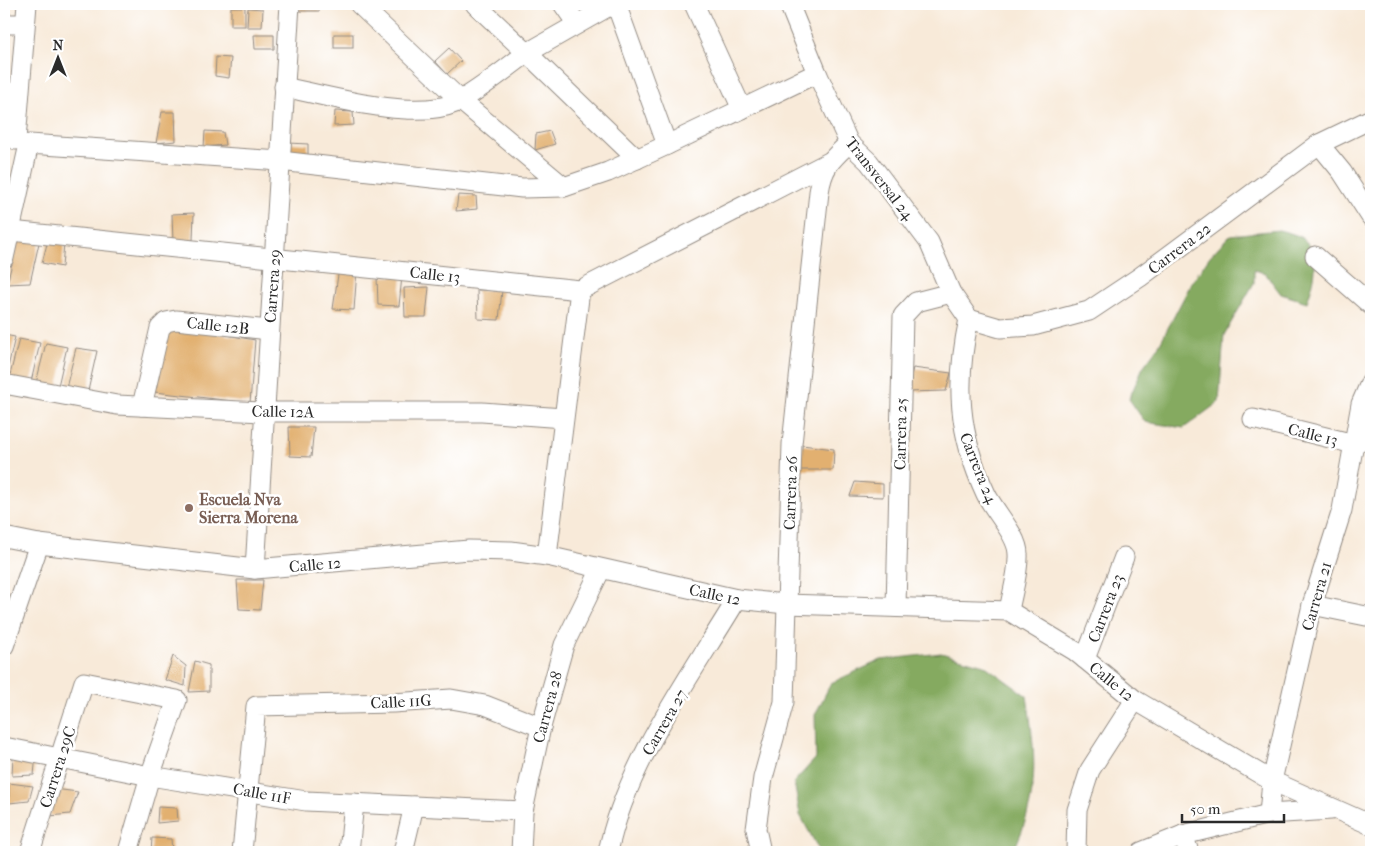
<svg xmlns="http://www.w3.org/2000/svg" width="1375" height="856" font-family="'IM FELL French Canon',serif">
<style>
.forest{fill:#85aa60;stroke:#586a46}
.building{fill:#e2b070}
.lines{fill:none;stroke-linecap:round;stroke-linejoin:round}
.minor-casing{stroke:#928a82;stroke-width:21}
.minor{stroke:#fff;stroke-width:19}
.education-dot{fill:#8d6e63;stroke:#fff;stroke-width:2}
.labels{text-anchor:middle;stroke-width:5;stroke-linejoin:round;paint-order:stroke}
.street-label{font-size:16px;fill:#2b2b2b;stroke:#fff}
.education-label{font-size:16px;font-weight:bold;fill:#785e54;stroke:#fff;text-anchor:start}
</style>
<rect width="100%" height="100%" fill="#fff"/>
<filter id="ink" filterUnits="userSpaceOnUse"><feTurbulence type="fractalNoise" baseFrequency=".02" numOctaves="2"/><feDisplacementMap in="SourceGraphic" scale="10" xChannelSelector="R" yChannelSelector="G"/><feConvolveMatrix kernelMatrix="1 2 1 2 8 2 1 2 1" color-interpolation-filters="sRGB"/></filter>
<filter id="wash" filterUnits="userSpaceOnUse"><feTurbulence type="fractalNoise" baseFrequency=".0096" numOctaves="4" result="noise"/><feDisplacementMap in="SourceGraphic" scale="20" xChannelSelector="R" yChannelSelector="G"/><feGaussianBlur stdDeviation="1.12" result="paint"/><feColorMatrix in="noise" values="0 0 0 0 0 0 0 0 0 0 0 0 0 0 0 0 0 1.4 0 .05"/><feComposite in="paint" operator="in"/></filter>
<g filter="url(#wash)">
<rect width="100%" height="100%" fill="#f8ead9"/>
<g class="forest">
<path d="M1279 230C1286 232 1296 234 1302 238 1323 254 1314 282 1307 302L1281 294 1265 273 1254 270V283L1224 335 1219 402 1184 428 1145 422 1129 399 1143 367 1158 347 1192 282 1210 256 1230 235Z"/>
<path d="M941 653 984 665 1027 696C1036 757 1040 795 1013 852H820L800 815 794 782 816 758 815 715 831 683 881 660Z"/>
</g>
<g id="blocks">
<g class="building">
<rect x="299" y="4" width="20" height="7"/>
<rect x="231" y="7" width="14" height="19"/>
<polygon points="248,8 263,9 262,27 247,27"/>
<rect x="334" y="34" width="19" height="14"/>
<polygon points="254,35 274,35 274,49 255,49"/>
<polygon points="449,48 461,61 447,74 435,61"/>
<polygon points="216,57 231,58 229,78 215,76"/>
<polygon points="335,111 353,112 354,125 334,126"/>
<polygon points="162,112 175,112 176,141 156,143"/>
<polygon points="205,131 223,132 225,145 204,147"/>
<polygon points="550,131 555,144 535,150 536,134"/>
<polygon points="289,143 308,144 308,157 288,159"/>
<polygon points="458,195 476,196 477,209 456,211"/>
<polygon points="194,213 193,240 173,242 172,214"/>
<polygon points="18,239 39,243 30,283 7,284"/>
<polygon points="48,240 64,243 62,267 42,263"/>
<polygon points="339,268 357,270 354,310 333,309"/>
<polygon points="402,276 399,306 378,305 377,277"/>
<polygon points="429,287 426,317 405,317 404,288"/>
<polygon points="477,290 502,290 499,320 478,319"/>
<polygon points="165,324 255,340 250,403 146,391"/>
<polygon points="4,335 15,337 6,376 4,376"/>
<polygon points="19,339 40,343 31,382 8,383"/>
<polygon points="46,343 67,347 58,386 35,387"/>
<polygon points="76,348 97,351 88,391 65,392"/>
<polygon points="913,368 951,373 946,391 907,392"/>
<polygon points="289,427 314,427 311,457 290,456"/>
<polygon points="802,445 834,449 833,470 800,470"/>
<polygon points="855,482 883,484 883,497 850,496"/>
<polygon points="237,580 263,580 260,610 239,609"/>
<polygon points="173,656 186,666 185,686 165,680"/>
<polygon points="195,661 209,665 209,691 189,692"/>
<polygon points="13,755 36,755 34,775 12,776"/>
<polygon points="9,783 33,786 29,801 9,803"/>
<polygon points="54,789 78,792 70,814 50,816"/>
<polygon points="158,807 177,808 178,821 157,823"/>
<polygon points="152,838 171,839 172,852 151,852"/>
</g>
</g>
</g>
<g filter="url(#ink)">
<use href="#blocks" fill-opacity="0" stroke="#928a82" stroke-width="1"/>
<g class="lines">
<defs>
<g id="minor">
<polyline points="359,4 460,100 564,187"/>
<polyline points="475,4 527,53 613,4"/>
<polyline points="563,4 577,24"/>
<polyline points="616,4 667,145"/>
<polyline points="694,4 742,109"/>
<polyline points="789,4 817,73 849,143 869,162 929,242 951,293 969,319"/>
<polyline points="4,24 24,24"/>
<path d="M284 87C328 96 413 121 455 103 475 94 508 67 527 53L637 159"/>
<polyline points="16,140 27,4"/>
<polyline points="1319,144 1342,172 1371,217"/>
<polyline points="11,231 580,290 829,162"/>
<polyline points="1315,256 1371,305"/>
<polyline points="4,258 29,144 280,161 522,188 564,187 608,172 667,145 817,73"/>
<polyline points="969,319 1000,328 1033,326 1089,311 1140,277 1319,144 1371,119"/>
<path d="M969 319C955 383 958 434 986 494 994 511 1018 536 1018 554 1019 572 1012 593 1009 611"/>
<polyline points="4,384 117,405 264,412 482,412 563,418"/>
<polyline points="142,406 160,328 166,322 176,320 269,330"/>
<polyline points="1253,419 1354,444 1371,435"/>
<polyline points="4,537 39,544 255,569 469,550 511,551 547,556 737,599 786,604 1009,611 1075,651 1135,700 1272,781 1371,825"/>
<polyline points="547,556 580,290"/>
<polyline points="255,569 290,4"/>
<polyline points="1312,605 1371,617"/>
<polyline points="896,607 903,316 916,302 951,293"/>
<polyline points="4,646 39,544"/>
<polyline points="1085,659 1124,557"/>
<polyline points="4,747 150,776 306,801 523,811"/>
<polyline points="1269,814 1272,781 1312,605 1342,510 1361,404 1371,381"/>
<polyline points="1183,835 1189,852"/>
<polyline points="30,852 84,682 177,700 150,776 128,852"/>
<polyline points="242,852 256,706 393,703 451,699 485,705 541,727"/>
<polyline points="349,852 354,803"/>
<polyline points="403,852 414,806"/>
<polyline points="521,852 523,811 541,727 564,645 601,569"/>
<path d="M608 852C626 764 691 676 737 599"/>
<path d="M761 852 756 829 763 778 784 702 792 444 819 192C823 166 831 160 849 143"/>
<polyline points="1076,852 1077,810 1090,770 1135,700"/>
<polyline points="1141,852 1183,835 1269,814 1331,810"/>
</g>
</defs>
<use href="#minor" class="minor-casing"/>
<use href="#minor" class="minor"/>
</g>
</g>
<circle class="education-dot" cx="189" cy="508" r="5"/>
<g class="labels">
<g class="street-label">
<text transform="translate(880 178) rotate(52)" y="6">Transversal 24</text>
<text transform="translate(1179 248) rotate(-37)" y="6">Carrera 22</text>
<text transform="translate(435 274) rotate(6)" y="6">Calle 13</text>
<text transform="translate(272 286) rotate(-86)" y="6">Carrera 29</text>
<text transform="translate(218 325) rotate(6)" y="6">Calle 12B</text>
<text transform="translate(283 411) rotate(1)" y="6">Calle 12A</text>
<text transform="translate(900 434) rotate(-89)" y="6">Carrera 25</text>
<text transform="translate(1313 434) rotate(14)" y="6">Calle 13</text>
<text transform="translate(979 468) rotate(68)" y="6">Carrera 24</text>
<text transform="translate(790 493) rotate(-88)" y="6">Carrera 26</text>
<text transform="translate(315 564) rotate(-5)" y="6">Calle 12</text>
<text transform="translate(715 594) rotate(12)" y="6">Calle 12</text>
<text transform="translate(1316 596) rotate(-74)" y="6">Carrera 21</text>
<text transform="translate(1105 608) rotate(-69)" y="6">Carrera 23</text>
<text transform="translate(1112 681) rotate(39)" y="6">Calle 12</text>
<text transform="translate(401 701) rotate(-3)" y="6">Calle 11G</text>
<text transform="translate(547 707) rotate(-75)" y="6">Carrera 28</text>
<text transform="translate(664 722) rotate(-60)" y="6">Carrera 27</text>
<text transform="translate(57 767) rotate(-72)" y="6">Carrera 29C</text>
<text transform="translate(262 793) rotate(10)" y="6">Calle 11F</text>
</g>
<g class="education-label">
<text x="199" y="505">Escuela Nva<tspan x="199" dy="18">Sierra Morena</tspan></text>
</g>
</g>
<rect width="1375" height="856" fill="none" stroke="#fff" stroke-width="20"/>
<g transform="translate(58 58)" stroke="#ffffff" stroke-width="4" paint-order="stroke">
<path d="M0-4L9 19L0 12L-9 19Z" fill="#2b2b2b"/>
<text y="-8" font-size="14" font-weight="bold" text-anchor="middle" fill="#2b2b2b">N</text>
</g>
<path d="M1182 814v8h102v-8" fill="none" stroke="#2b2b2b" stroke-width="2.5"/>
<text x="1190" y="814" font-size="15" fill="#2b2b2b" stroke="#ffffff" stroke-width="4" paint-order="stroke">50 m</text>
</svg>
